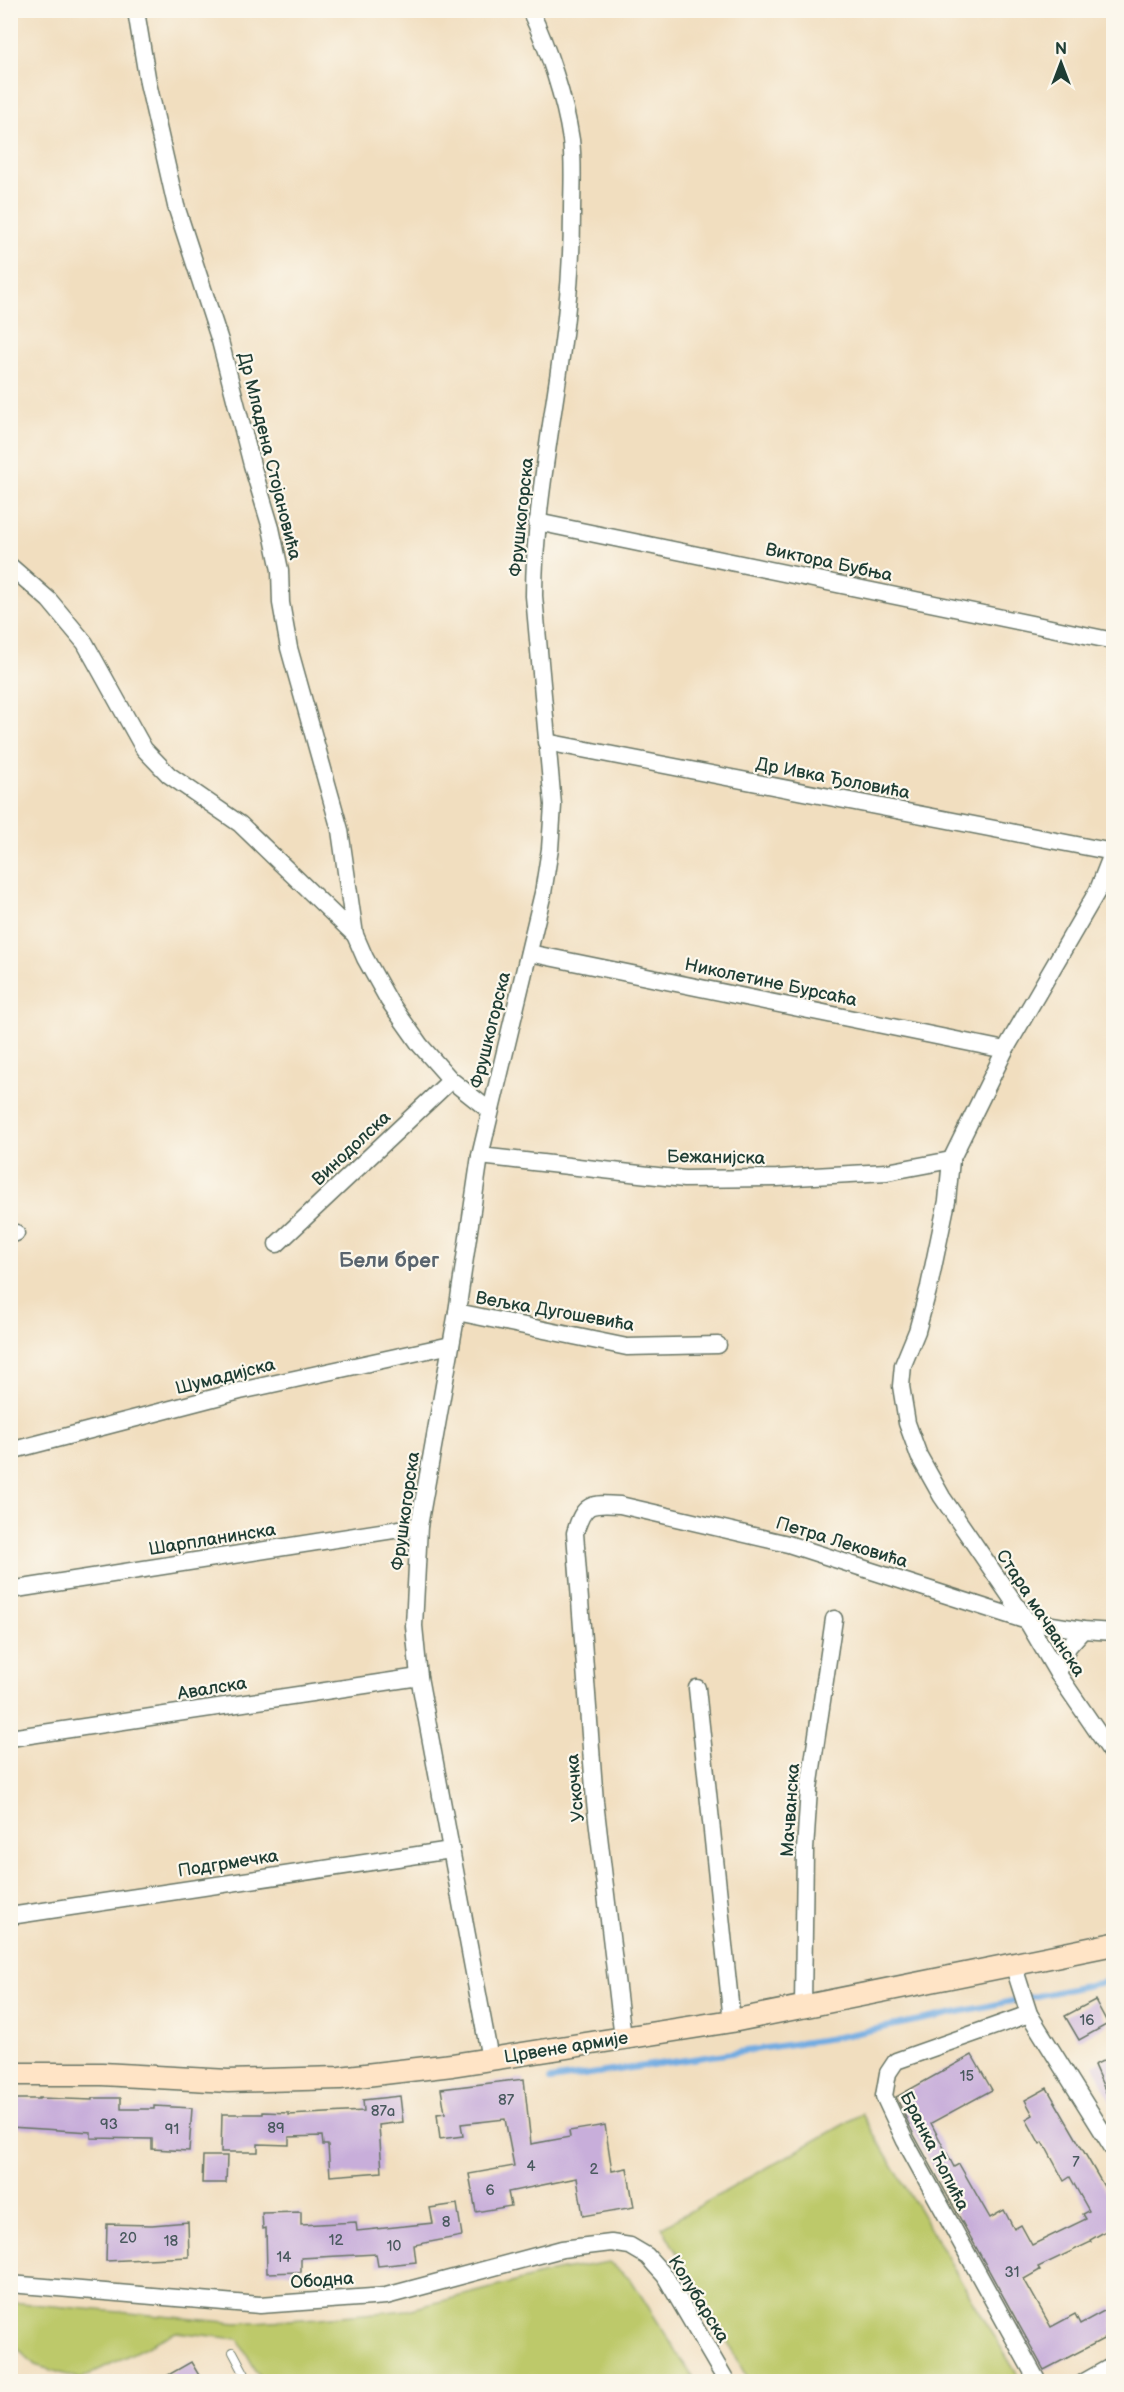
<svg xmlns="http://www.w3.org/2000/svg" width="1124" height="2392" font-family="'Balsamiq Sans',sans-serif">
<style>
.green{fill:#bdc96b;stroke:#6e8350;stroke-width:1.5}
.lines{fill:none;stroke-linecap:round;stroke-linejoin:round}
.stream{stroke:#71abe1;stroke-width:6}
.building{fill:#c8aeda}
.service-casing{stroke:#687565;stroke-width:10}
.minor-casing{stroke:#687565;stroke-width:19}
.secondary-casing{stroke:#687565;stroke-width:25}
.path{stroke:#687565;stroke-width:4;stroke-dasharray:4.5 4.5;stroke-linecap:butt}
.service{stroke:#fff;stroke-width:8}
.minor{stroke:#fff;stroke-width:16}
.secondary{stroke:#ffe4c6;stroke-width:22}
.labels{text-anchor:middle;stroke-width:4.5;stroke-linejoin:round;paint-order:stroke}
.number-label{font-size:15px;fill:#49595e}
.street-label{font-size:18px;fill:#1f3d34;stroke:#fbf7ec}
.quarter-label{font-size:21px;font-weight:bold;fill:#5a656e;stroke:#fbf7ec}
</style>
<rect width="100%" height="100%" fill="#fbf7ec"/>
<filter id="ink" filterUnits="userSpaceOnUse"><feTurbulence type="fractalNoise" baseFrequency=".0167" numOctaves="2"/><feDisplacementMap in="SourceGraphic" scale="12" xChannelSelector="R" yChannelSelector="G"/><feConvolveMatrix kernelMatrix="1 2 1 2 8 2 1 2 1" color-interpolation-filters="sRGB"/></filter>
<filter id="wash" filterUnits="userSpaceOnUse"><feTurbulence type="fractalNoise" baseFrequency=".008" numOctaves="4" result="noise"/><feDisplacementMap in="SourceGraphic" scale="24" xChannelSelector="R" yChannelSelector="G"/><feGaussianBlur stdDeviation="1.35" result="paint"/><feColorMatrix in="noise" values="0 0 0 0 0 0 0 0 0 0 0 0 0 0 0 0 0 1.4 0 .05"/><feComposite in="paint" operator="in"/></filter>
<g filter="url(#wash)">
<rect width="100%" height="100%" fill="#f1debf"/>
<g class="green">
<polygon points="862,2114 1021,2381 750,2381 662,2227"/>
<polygon points="609,2262 632,2281 695,2381 262,2381 238,2339 176,2332 80,2379 35,2365 11,2341 11,2302 237,2323 320,2318 408,2310 556,2271"/>
</g>
<g class="lines">
<polyline class="stream" points="550,2080 833,2038 1114,1980"/>
</g>
<g id="blocks">
<g class="building">
<polygon points="1095,2000 1108,2024 1079,2040 1065,2016"/>
<polygon points="972,2055 992,2090 931,2123 954,2167 959,2164 990,2218 1004,2210 1014,2229 1021,2225 1032,2245 1086,2219 1083,2214 1089,2211 1070,2177 1064,2181 1043,2142 1040,2144 1026,2119 1033,2115 1025,2100 1047,2088 1113,2202 1113,2227 1090,2240 1091,2242 1038,2267 1040,2270 1024,2279 1051,2327 1075,2314 1080,2324 1113,2306 1113,2334 1044,2370 914,2135 896,2097"/>
<polygon points="1113,2056 1113,2108 1094,2065"/>
<polygon points="524,2079 531,2144 570,2137 569,2131 605,2125 612,2171 627,2168 634,2207 583,2216 577,2178 508,2192 511,2206 476,2212 469,2174 514,2166 505,2119 461,2124 463,2136 440,2139 437,2114 445,2113 441,2089"/>
<polygon points="400,2096 403,2122 379,2125 382,2172 330,2176 328,2145 323,2145 322,2136 289,2137 289,2145 258,2144 258,2152 221,2152 222,2114 263,2114 263,2112 289,2113 289,2115 364,2111 363,2100"/>
<polygon points="39,2098 92,2100 92,2098 121,2098 121,2109 154,2109 154,2106 192,2108 189,2151 152,2149 152,2139 91,2138 91,2132 10,2127 10,2099 39,2099"/>
<polygon points="203,2156 227,2156 226,2183 202,2183"/>
<polygon points="457,2204 462,2236 414,2245 416,2262 378,2266 376,2254 301,2258 301,2272 267,2273 266,2228 263,2229 262,2213 301,2212 301,2225 356,2222 357,2231 433,2223 430,2208"/>
<polygon points="188,2222 189,2257 106,2261 107,2224 152,2225"/>
<polygon points="191,2362 203,2382 156,2382"/>
</g>
</g>
</g>
<g filter="url(#ink)">
<use href="#blocks" fill-opacity="0" stroke="#687565" stroke-width="1.5"/>
<g class="lines">
<defs>
<polyline id="service" points="233,2352 249,2382"/>
<g id="minor">
<polyline points="137,17 148,83 176,206 220,341 252,465 271,528 280,570 281,603 289,648 340,830 355,935 365,958 389,1001 420,1045 451,1080 490,1111"/>
<polyline points="537,522 1114,641"/>
<polyline points="10,566 49,600 85,643 144,749 169,775 240,824 355,935"/>
<polyline points="546,742 1113,852"/>
<polyline points="1114,849 1098,890 1005,1050 951,1160 947,1201 929,1287 917,1331 903,1365 901,1386 907,1423 919,1456 942,1497 1027,1621 1058,1674 1114,1756"/>
<polyline points="529,953 1005,1050"/>
<polyline points="480,1156 684,1179 777,1178 887,1172 951,1160"/>
<polyline points="10,1235 16,1233"/>
<polyline points="277,1244 451,1080"/>
<polyline points="457,1312 627,1347 718,1345"/>
<polyline points="10,1451 240,1391 451,1345"/>
<polyline points="10,1590 419,1526"/>
<polyline points="1058,1674 1068,1647 1083,1630"/>
<polyline points="697,1688 732,2021"/>
<polyline points="10,1738 419,1677"/>
<polyline points="10,1916 451,1850"/>
<polyline points="1013,1964 1029,2014 1114,2150"/>
<polyline points="803,2006 805,1850 809,1789 834,1619"/>
<polyline points="1029,2014 896,2061 888,2073 884,2096 905,2141 1038,2382"/>
<path d="M623 2038 595 1802 575 1533C584 1503 590 1503 620 1505L788 1544 1027 1621 1083 1630 1114 1632"/>
<path d="M490 2059 419 1677 414 1626 419 1526 457 1312 480 1156 543 893 550 849 553 805 534 596C534 502 556 410 566 317 570 283 572 247 572 213 572 189 574 164 571 140 565 99 548 48 530 10"/>
<polyline points="10,2284 260,2305 386,2296 562,2249 611,2243 630,2246 647,2256 665,2276 727,2382"/>
<polyline points="1084,2382 1114,2365"/>
</g>
<polyline id="secondary" points="10,2074 102,2074 228,2081 340,2078 452,2065 732,2021 1114,1944"/>
</defs>
<use href="#service" class="service-casing"/>
<use href="#minor" class="minor-casing"/>
<use href="#secondary" class="secondary-casing"/>
<polyline class="path" points="10,2364 19,2382"/>
<use href="#service" class="service"/>
<use href="#minor" class="minor"/>
<use href="#secondary" class="secondary"/>
</g>
</g>
<g class="labels">
<g class="number-label">
<text x="1087" y="2025">16</text>
<text x="967" y="2081">15</text>
<text x="506" y="2105">87</text>
<text x="383" y="2116">87a</text>
<text x="109" y="2129">93</text>
<text x="276" y="2133">89</text>
<text x="172" y="2134">91</text>
<text x="1076" y="2167">7</text>
<text x="531" y="2171">4</text>
<text x="594" y="2174">2</text>
<text x="490" y="2195">6</text>
<text x="446" y="2227">8</text>
<text x="128" y="2243">20</text>
<text x="336" y="2245">12</text>
<text x="171" y="2246">18</text>
<text x="394" y="2251">10</text>
<text x="284" y="2262">14</text>
<text x="1012" y="2277">31</text>
</g>
<g class="street-label">
<text transform="translate(270 456) rotate(76)" y="6">Др Младена Стојановића</text>
<text transform="translate(521 517) rotate(-84)" y="6">Фрушкогорска</text>
<text transform="translate(829 562) rotate(12)" y="6">Виктора Бубња</text>
<text transform="translate(833 778) rotate(11)" y="6">Др Ивка Ђоловића</text>
<text transform="translate(771 982) rotate(12)" y="6">Николетине Бурсаћа</text>
<text transform="translate(490 1030) rotate(-76)" y="6">Фрушкогорска</text>
<text transform="translate(351 1148) rotate(-43)" y="6">Винодолска</text>
<text transform="translate(716 1157) rotate(1)" y="6">Бежанијска</text>
<text transform="translate(555 1311) rotate(10)" y="6">Вељка Дугошевића</text>
<text transform="translate(225 1376) rotate(-14)" y="6">Шумадијска</text>
<text transform="translate(405 1511) rotate(-82)" y="6">Фрушкогорска</text>
<text transform="translate(212 1539) rotate(-9)" y="6">Шарпланинска</text>
<text transform="translate(842 1542) rotate(17)" y="6">Петра Лековића</text>
<text transform="translate(1041 1613) rotate(57)" y="6">Стара мачванска</text>
<text transform="translate(212 1688) rotate(-9)" y="6">Авалска</text>
<text transform="translate(575 1788) rotate(-95)" y="6">Ускочка</text>
<text transform="translate(790 1810) rotate(-86)" y="6">Мачванска</text>
<text transform="translate(228 1863) rotate(-9)" y="6">Подгрмечка</text>
<text transform="translate(566 2047) rotate(-9)" y="6">Црвене армије</text>
<text transform="translate(935 2151) rotate(63)" y="6">Бранка Ћопића</text>
<text transform="translate(322 2280) rotate(-4)" y="6">Ободна</text>
<text transform="translate(699 2299) rotate(58)" y="6">Колубарска</text>
</g>
<g class="quarter-label">
<text x="389" y="1267">Бели брег</text>
</g>
</g>
<rect width="1124" height="2392" fill="none" stroke="#fbf7ec" stroke-width="36"/>
<g transform="translate(1061 63)" stroke="#fbf7ec" stroke-width="4.5" paint-order="stroke">
<path d="M0-4.5L10 22L0 15L-10 22Z" fill="#1f3d34"/>
<text y="-9" font-size="16" font-weight="bold" text-anchor="middle" fill="#1f3d34">N</text>
</g>
</svg>
